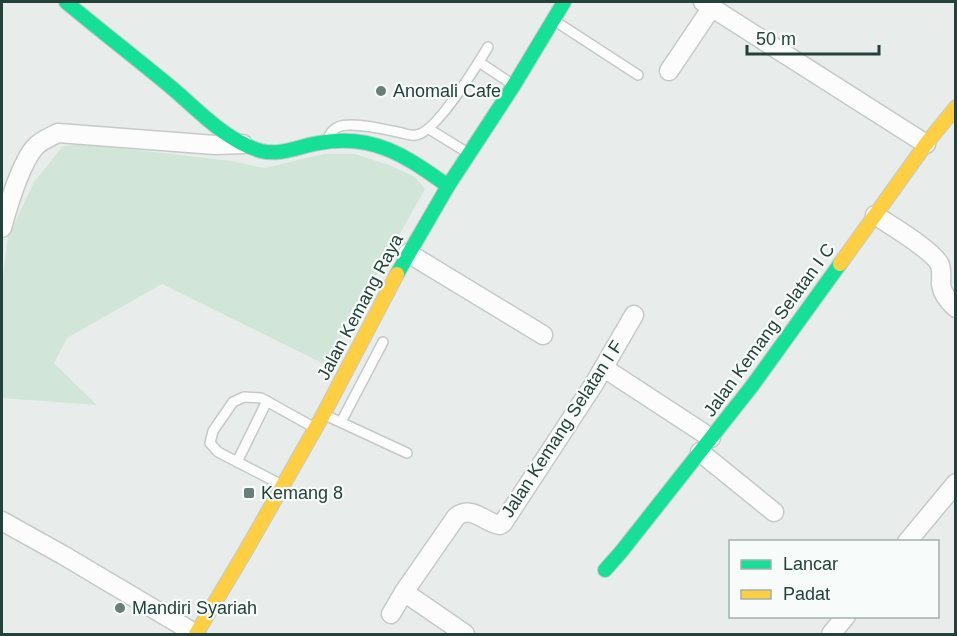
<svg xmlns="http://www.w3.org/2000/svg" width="957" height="636" font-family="Arial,sans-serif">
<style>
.green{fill:#d1e6d8}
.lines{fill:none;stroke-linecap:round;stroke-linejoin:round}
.lane-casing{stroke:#c5cac8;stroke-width:12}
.street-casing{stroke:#c5cac8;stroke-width:21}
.fast-casing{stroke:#c3cbc8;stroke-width:16}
.slow-casing{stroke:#c3cbc8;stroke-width:16}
.lane{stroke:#fcfcfc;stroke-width:9}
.street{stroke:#fcfcfc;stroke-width:18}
.fast{stroke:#16e098;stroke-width:14}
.slow{stroke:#ffcf43;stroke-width:14}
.poi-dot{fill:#697e78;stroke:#f7fbf9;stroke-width:2}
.labels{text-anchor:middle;stroke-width:4.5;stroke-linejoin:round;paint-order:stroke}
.poi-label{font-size:18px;fill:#24423a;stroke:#f7fbf9;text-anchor:start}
.street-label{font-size:18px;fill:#24423a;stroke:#f7fbf9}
</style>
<rect width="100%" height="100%" fill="#e8edeb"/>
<polygon class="green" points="84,144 232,161 264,168 324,154 355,154 389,165 415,177 425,189 326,365 162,284 67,338 54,363 97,405 2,398 2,283 8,237 34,182 63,146"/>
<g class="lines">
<defs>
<g id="lane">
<polyline points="555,21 638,75"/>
<polyline points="479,62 512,84"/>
<polyline points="429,129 468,153"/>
<path d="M329 136C331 132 334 129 338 127 352 121 387 130 402 133 406 134 412 136 416 135 436 133 477 65 488 47"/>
<polyline points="325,415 407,453"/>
<polyline points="341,422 383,342"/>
<polyline points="237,462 267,401"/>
<polyline points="282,485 218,452 210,443 213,431 233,402 244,397 261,398 315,428"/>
</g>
<g id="street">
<polyline points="703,2 926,144"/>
<polyline points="669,71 712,7"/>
<path d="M875 215C890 225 933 250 940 265 942 271 941 277 941 284 942 294 948 301 956 308"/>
<path d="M2 228C8 206 20 166 34 148 40 141 50 137 58 133L215 145 243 144"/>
<polyline points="408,253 543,335"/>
<polyline points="604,368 711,438"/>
<polyline points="700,452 774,512"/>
<polyline points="2,521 63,555 196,634"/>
<polyline points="907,542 956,483"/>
<polyline points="404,592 465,634"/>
<path d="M391 614 404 592 456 517C471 504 485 523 500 525L503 523 594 384 634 315"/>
<polyline points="831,634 846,616"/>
</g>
<g id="fast">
<path d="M66 2C101 31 137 59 172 88 199 111 226 141 261 151 280 156 300 146 319 143 373 133 406 156 448 186"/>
<polyline points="397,274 448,186 514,85 564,2"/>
<polyline points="605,570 621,552 752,386 840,264"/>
</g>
<g id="slow">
<polyline points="840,264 926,144 956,107"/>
<polyline points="196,634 245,552 323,415 397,274"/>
</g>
</defs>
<use href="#lane" class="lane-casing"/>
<use href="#street" class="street-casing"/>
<use href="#fast" class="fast-casing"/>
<use href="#slow" class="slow-casing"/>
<use href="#lane" class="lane"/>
<use href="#street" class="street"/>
<use href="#fast" class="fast"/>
<use href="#slow" class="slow"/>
</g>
<g class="poi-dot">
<circle cx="381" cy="91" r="6"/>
<rect x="243" y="487" width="12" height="12" rx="3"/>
<circle cx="120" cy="608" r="6"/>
</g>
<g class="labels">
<g class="poi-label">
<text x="393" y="97">Anomali Cafe</text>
<text x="261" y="499">Kemang 8</text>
<text x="132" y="614">Mandiri Syariah</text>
</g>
<g class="street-label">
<text transform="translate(360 307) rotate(-62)" y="6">Jalan Kemang Raya</text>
<text transform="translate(769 330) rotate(-54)" y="6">Jalan Kemang Selatan I C</text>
<text transform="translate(562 429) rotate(-57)" y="6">Jalan Kemang Selatan I F</text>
</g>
</g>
<rect width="957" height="636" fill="none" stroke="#24423a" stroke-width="6"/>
<rect x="729" y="540" width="210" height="78" fill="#f7fbf9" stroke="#a3b1ad" stroke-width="1.5"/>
<rect x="741" y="560" width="30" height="9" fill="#16e098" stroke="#a3b1ad" stroke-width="1.5"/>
<text x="783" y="570" font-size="18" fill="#24423a">Lancar</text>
<rect x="741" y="590" width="30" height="9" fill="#ffcf43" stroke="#a3b1ad" stroke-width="1.5"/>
<text x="783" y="600" font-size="18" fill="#24423a">Padat</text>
<path d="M747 45v9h132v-9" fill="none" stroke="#24423a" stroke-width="3"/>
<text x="756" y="45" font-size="18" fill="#24423a" stroke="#f7fbf9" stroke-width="4.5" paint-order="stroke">50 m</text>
</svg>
